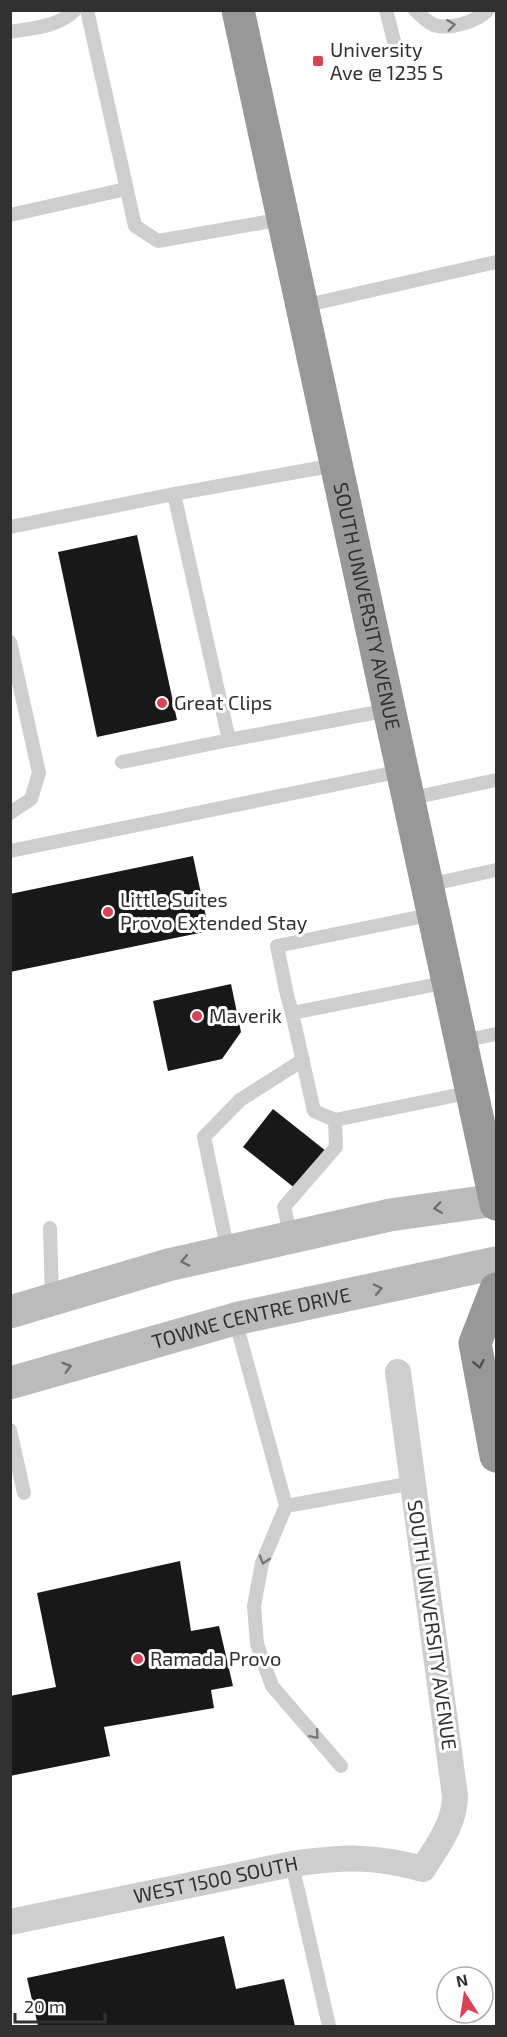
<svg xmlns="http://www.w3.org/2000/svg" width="507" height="2037" font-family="'Exo 2',sans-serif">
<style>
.building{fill:#181818}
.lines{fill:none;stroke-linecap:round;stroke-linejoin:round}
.lane{stroke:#cecece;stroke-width:14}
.street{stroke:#cecece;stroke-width:26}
.secondary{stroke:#bbb;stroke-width:33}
.highway{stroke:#989898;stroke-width:33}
.oneway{stroke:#787878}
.oneway2{stroke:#6f6f6f}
.oneway3{stroke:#505050}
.poi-dot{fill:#d84356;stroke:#fff;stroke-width:2}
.labels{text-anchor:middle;stroke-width:6;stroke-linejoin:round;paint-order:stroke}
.poi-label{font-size:20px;fill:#313131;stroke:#fff;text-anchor:start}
.street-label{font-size:20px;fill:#313131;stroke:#fff}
</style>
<rect width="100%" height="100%" fill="#fff"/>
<g class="building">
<polygon points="137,535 177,720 97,737 58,552"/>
<polygon points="193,856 209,931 10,972 10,894"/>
<polygon points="231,984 241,1032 222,1059 168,1071 153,1001"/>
<polygon points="273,1109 326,1151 296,1189 243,1147"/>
<polygon points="180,1561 191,1631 219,1626 233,1686 211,1690 214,1708 104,1727 110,1756 10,1776 10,1696 56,1687 37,1593"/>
<polygon points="224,1936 236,1989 284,1979 295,2026 38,2026 27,1978"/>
</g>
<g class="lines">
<g class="lane">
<polyline points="87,10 135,226 158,241 283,219"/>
<polyline points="386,10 396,49"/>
<path d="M415 10C421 16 427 22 434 25 450 30 476 22 488 10"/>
<path d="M10 32C32 28 59 27 75 10"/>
<polyline points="10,215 126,189"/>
<polyline points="303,306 496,262"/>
<polyline points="174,494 229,740 389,710"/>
<polyline points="10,527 174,494 336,465"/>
<polyline points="10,642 39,773 31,799 10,813"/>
<polyline points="122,762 229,740"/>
<polyline points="408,799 496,780"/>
<polyline points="10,851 402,771"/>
<polyline points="428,885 496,870"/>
<polyline points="434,914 277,946 287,995 292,1013 448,982"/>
<polyline points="292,1013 314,1111 335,1120 472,1092"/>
<polyline points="462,1041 496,1034"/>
<polyline points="50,1228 52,1299"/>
<polyline points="291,1237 284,1207 336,1147 335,1120"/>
<polyline points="228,1251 204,1137 240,1100 303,1060"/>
<polyline points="235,1319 286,1506 262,1563 254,1606 257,1644 272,1686 341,1766"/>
<polyline points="10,1430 24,1493"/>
<polyline points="286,1506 413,1483"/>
<polyline points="292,1864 329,2026"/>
</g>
<path class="street" id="s1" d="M10 1922 292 1864C343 1857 372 1855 423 1869 437 1846 455 1824 455 1796L398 1372"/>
<g class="secondary">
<polyline points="10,1312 168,1265 390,1215 496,1200"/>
<path id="s2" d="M10 1383 235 1319 496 1263"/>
</g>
<g class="highway">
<path id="s3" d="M238 10 496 1204"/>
<polyline points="496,1289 475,1343 496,1456"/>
</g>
</g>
<defs><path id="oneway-chevron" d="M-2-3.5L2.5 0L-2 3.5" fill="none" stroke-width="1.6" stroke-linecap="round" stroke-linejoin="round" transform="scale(1.5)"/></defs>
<g class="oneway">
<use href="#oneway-chevron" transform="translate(451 25) rotate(-7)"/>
<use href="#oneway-chevron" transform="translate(264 1560) rotate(108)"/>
<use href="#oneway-chevron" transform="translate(315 1735) rotate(49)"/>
</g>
<g class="oneway2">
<use href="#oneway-chevron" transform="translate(438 1208) rotate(172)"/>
<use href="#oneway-chevron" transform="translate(185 1261) rotate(168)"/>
<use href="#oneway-chevron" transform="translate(378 1289) rotate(-12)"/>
<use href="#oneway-chevron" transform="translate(67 1367) rotate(-16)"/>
</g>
<use class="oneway3" href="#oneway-chevron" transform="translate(479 1364) rotate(79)"/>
<g class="poi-dot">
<rect x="312" y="55" width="12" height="12" rx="3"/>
<circle cx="162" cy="703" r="6"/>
<circle cx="108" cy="912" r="6"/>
<circle cx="197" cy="1016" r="6"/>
<circle cx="138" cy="1659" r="6"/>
</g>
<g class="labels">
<g class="poi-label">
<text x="330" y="57">University<tspan x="330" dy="23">Ave @ 1235 S</tspan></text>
<text x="174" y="710">Great Clips</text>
<text x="120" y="907">Little Suites<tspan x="120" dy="23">Provo Extended Stay</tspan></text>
<text x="209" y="1023">Maverik</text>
<text x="150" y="1666">Ramada Provo</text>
</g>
<g class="street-label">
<text dy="7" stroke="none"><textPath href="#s3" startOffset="610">SOUTH UNIVERSITY AVENUE</textPath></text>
<text dy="7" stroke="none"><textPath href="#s2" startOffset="250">TOWNE CENTRE DRIVE</textPath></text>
<text transform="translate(432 1625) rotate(82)" y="7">SOUTH UNIVERSITY AVENUE</text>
<text dy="7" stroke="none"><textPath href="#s1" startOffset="210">WEST 1500 SOUTH</textPath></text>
</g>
</g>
<rect width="507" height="2037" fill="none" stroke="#313131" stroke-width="24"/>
<g transform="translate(465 1995) rotate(348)"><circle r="28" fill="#ffffff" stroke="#adadad" stroke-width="1.5"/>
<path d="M0-4.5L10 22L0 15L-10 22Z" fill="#d84356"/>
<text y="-9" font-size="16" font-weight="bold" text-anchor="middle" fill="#313131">N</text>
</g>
<path d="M15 2013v9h90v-9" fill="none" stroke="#313131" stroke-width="3"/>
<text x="24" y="2013" font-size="18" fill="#313131" stroke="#ffffff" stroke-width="4.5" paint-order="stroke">20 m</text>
</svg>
